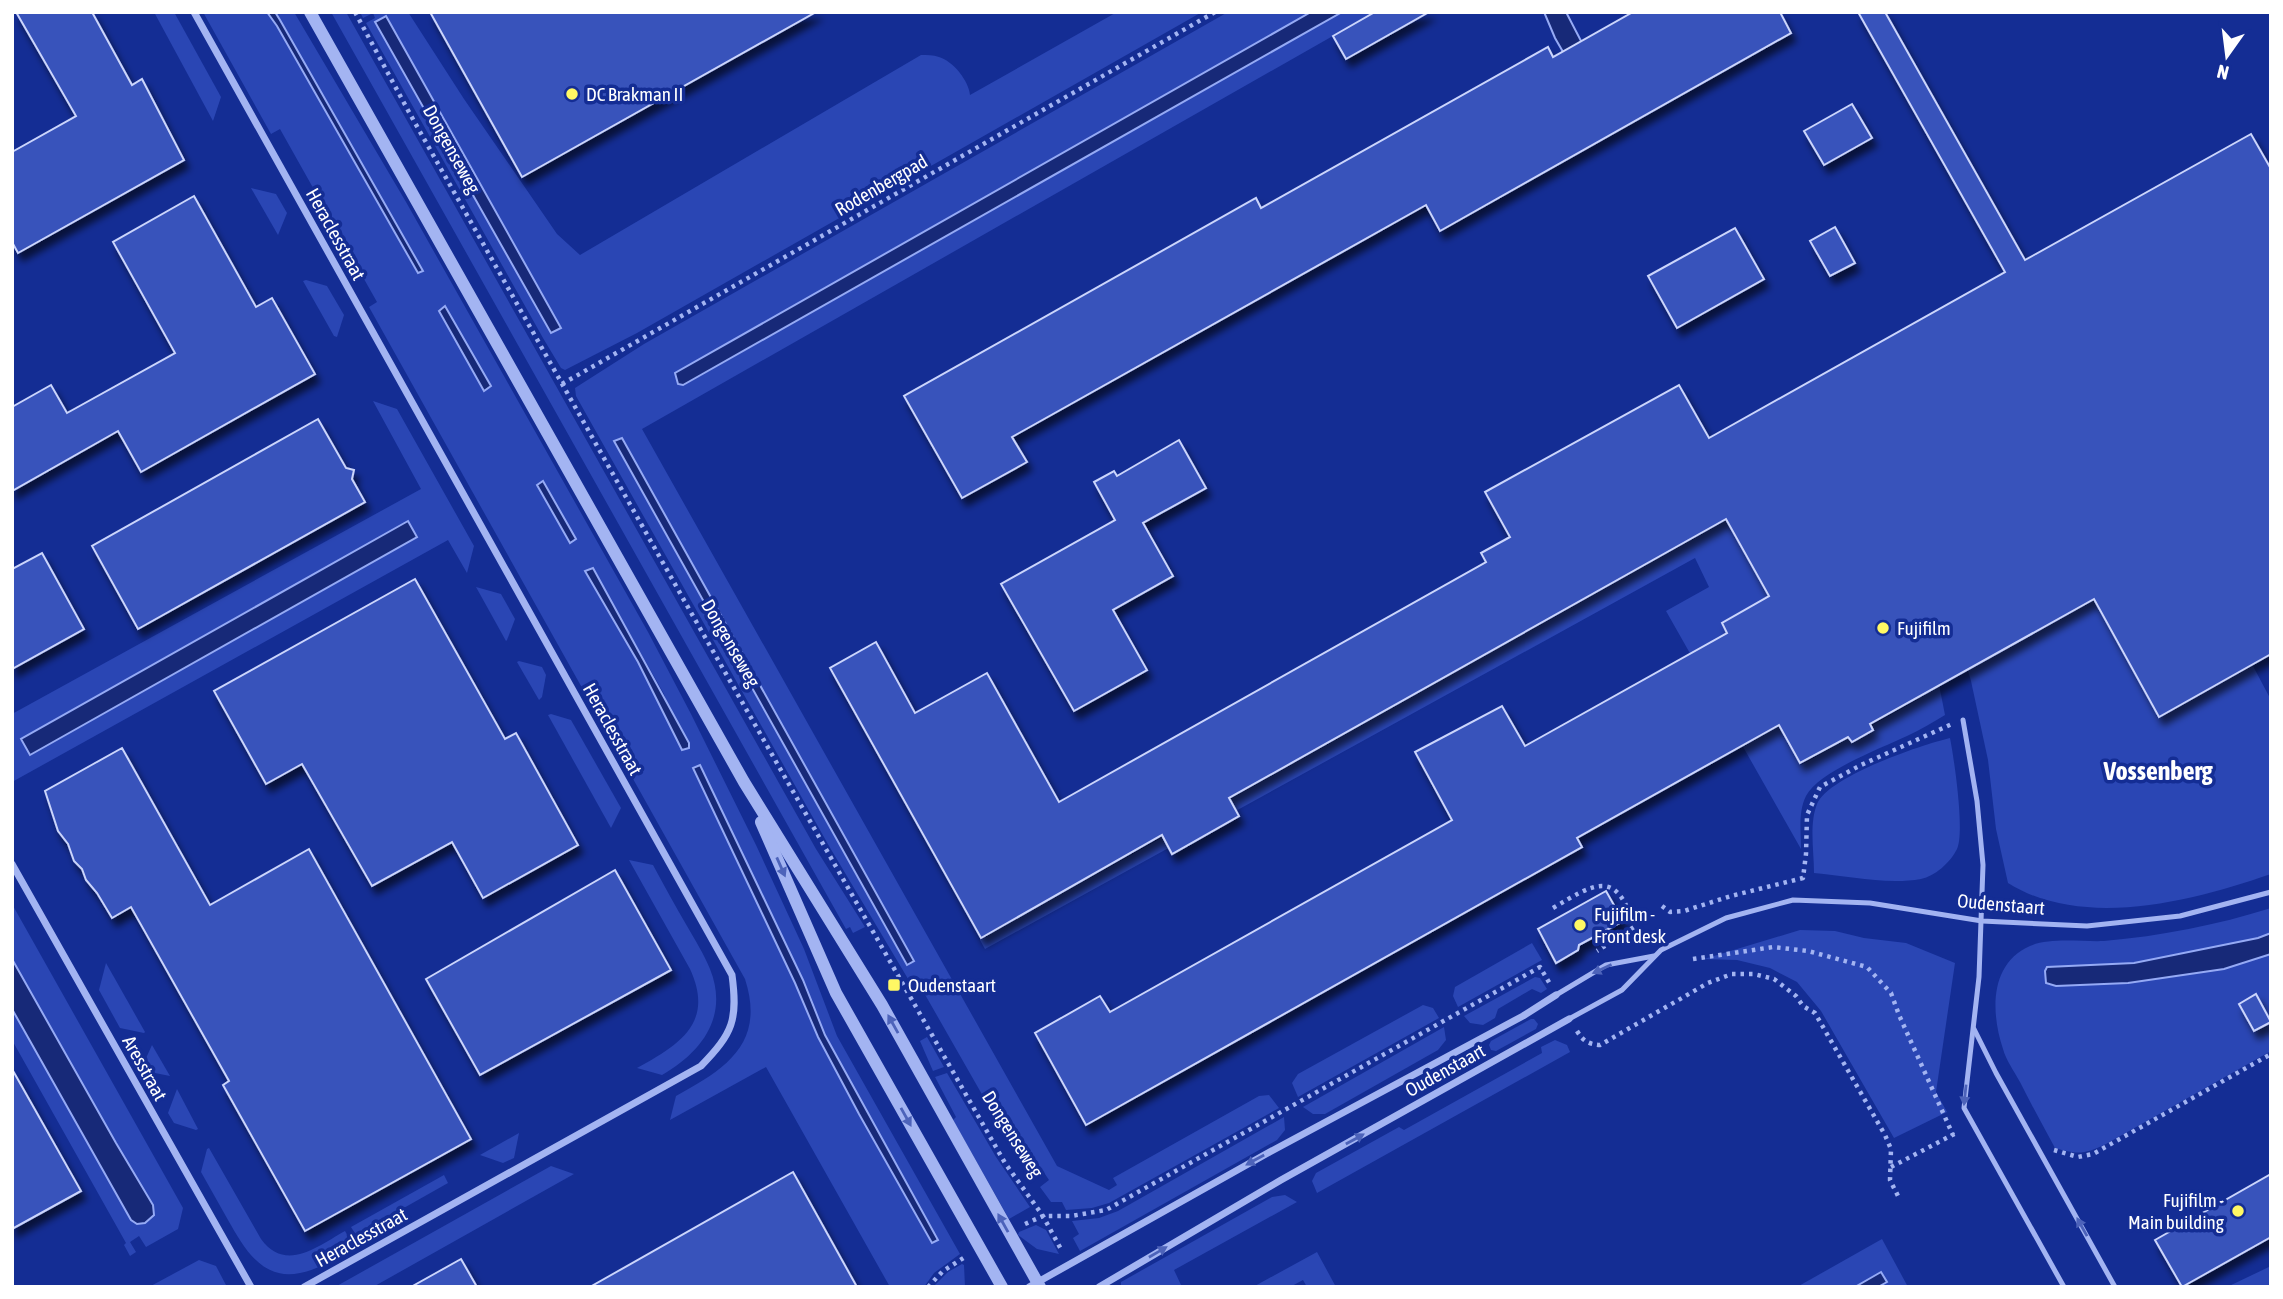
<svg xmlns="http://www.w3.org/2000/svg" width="2283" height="1299" font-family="'Asap Condensed',sans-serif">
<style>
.green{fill:#2a46b4;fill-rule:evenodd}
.water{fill:#172978;stroke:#95aaf5;stroke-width:2}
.building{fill:#3853bb;stroke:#cbd5fc;stroke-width:2;filter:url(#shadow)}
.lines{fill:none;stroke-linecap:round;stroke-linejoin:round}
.path{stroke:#a3b4f2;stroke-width:4.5;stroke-dasharray:3.5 5;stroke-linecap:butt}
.service{stroke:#a3b4f2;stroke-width:5}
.minor{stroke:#a3b4f2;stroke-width:7}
.tertiary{stroke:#a3b4f2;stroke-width:12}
.oneway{fill:#4d63ba}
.poi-dot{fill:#fff864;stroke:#142d94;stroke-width:2.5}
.labels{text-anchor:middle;stroke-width:7;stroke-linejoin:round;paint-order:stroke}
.poi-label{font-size:19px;fill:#fff;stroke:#142d94;text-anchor:start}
.street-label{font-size:19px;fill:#fff;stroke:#142d94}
.district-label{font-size:26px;font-weight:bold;fill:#fff;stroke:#142d94}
</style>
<defs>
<filter id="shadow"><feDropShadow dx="4.5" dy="8" stdDeviation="3.5" flood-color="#0009"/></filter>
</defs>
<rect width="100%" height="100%" fill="#142d94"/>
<g class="green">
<polygon points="154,12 174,12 221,97 213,121"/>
<path d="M203 12H267L277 26 418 273 275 12H294L406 202 648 632 691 714 756 845 804 949 837 1036 960 1254 934 1273 924 1287H890L766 1067 670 1120 676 1096C725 1069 766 1044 745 979L369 307 377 302 325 210 317 213 314 209 321 202 280 129 271 134ZM593 569 664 694 682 749 638 662 586 571ZM699 765 803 980 825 1035 938 1241 904 1194 818 1037 795 983 725 833Z"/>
<polygon points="331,12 346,12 816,849 865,927 853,933 850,927 846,929"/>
<path d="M360 12H408L464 99 557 234 580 255 921 55C927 55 933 55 939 57 953 61 969 81 970 95L1117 12H1202L637 333 565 370 561 368 543 338 366 23 375 18 373 13 363 18Z"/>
<path d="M1228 12H1311L675 373 684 385 1342 12H1375L642 429 1057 1166 1109 1190 1117 1185 1113 1178 1259 1096 1269 1095 1279 1108 1109 1203 1092 1208 1066 1210 1062 1202H1051L1040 1187 1049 1180 1043 1171 1033 1177 1008 1140 923 991 917 994 829 846 576 396 575 388 644 344ZM622 439 914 961 906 964 614 442Z"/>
<polygon points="251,188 276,194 287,213 278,235"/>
<polygon points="306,280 327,286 344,315 337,337 334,336 303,281"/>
<path d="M2059 398 2220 684 2253 666 2271 700V874C2193 901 2083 930 2008 883L1996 829 1988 760 1971 681 1958 635 1934 659 1945 715C1933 722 1920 730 1907 736 1882 748 1819 771 1806 796 1798 812 1801 832 1801 849L1666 611 1709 587 1695 558 985 949 980 940 1727 520 1817 571 1722 625 1801 765 1919 699 1840 558Z"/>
<path d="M373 401 397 409 474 546 467 573 448 540 12 782V714L421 489ZM408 521 417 537 30 755 22 738Z"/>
<polygon points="476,587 501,594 515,619 507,640 506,641"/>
<polygon points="519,661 542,667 546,675 542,697 539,700 517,662"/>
<polygon points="551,714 571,720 621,808 611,828 548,715"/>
<path d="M1950 738C1954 758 1965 832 1957 849 1950 863 1935 876 1921 879 1887 885 1848 876 1814 873 1814 852 1809 824 1817 804 1829 776 1921 745 1950 738Z"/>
<path d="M629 860 653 865C664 885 675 906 687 926 695 940 704 954 710 969 729 1016 702 1052 662 1075L637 1068C679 1045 715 1023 690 969Z"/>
<polygon points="12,904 183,1208 178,1229 146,1247 139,1236 130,1242 136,1252 130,1256 124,1245 126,1243 12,1040 12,1009 131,1220 133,1222 145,1223 154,1215 153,1205 116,1143 12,959"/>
<path d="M2271 908V1051L2106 1144C2085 1154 2078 1155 2055 1148 2043 1126 2031 1104 2020 1082 2014 1071 2006 1060 2003 1049 1991 1013 1989 964 2030 946 2050 937 2082 942 2104 941 2161 936 2217 925 2271 908Z"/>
<polygon points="1800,930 1835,931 1864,938 1906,943 1955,963 1936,1092 1947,1112 1894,1138 1821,1011 1797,982 1770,968 1737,960 1704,959"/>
<polygon points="1532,943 1542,960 1458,1007 1453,996 1455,987"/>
<polygon points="106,963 145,1032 144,1033 120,1028 99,990"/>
<polygon points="1535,977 1540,978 1547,989 1541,993 1532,989 1498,1009 1495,1018 1483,1025 1470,1023 1464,1016"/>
<polygon points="1423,1005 1433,1008 1439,1018 1298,1097 1292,1083 1298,1074"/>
<polygon points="1531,1019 1534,1019 1538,1024 1536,1029 1496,1051 1491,1050 1489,1045 1491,1041"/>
<polygon points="1444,1027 1446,1040 1438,1050 1325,1114 1313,1114 1303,1107"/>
<polygon points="927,1037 944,1067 933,1071 920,1041"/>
<polygon points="1555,1040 1567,1045 1570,1052 1317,1193 1312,1181 1316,1173 1399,1127 1404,1130 1542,1053 1541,1047"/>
<polygon points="152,1045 170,1076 145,1071 142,1067"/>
<polygon points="947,1073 996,1157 1030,1207 1009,1219 953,1120 956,1117 935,1077"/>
<polygon points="177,1089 198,1129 196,1130 174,1123 168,1113"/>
<polygon points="1284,1117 1285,1130 1277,1140 1080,1251 1073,1238 1079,1234 1072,1221 1099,1218 1118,1211"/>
<polygon points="519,1133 514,1158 503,1163 480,1155"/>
<path d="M209 1148 261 1239C286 1273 318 1246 345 1231L354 1247C337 1256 319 1270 300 1273 262 1281 244 1248 228 1220 219 1204 210 1188 201 1172L207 1149Z"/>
<polygon points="551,1166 574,1174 373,1287 335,1287"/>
<polygon points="444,1175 448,1183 356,1235 351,1227"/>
<polygon points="1285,1195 1297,1202 1174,1270 1182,1287 1121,1287 1121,1282 1272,1197"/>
<polygon points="1036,1225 1046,1230 1059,1254 1037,1249 1018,1235 1019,1232"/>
<polygon points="1882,1239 1908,1287 1797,1287"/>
<polygon points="1317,1252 1336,1287 1307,1287 1303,1280 1290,1287 1253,1287"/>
<polygon points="199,1260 216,1266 227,1287 149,1287"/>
<polygon points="962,1264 964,1265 965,1287 933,1287 948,1272"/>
<polygon points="2271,1266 2271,1287 2227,1287"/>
</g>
<g class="water">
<polygon points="267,12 275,12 280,20 423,271 418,273 277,26"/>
<polygon points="1311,12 1342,12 683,385 678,384 675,373"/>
<polygon points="1544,12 1566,12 1606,89 1585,90 1555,38"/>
<polygon points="386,16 561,328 551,333 375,22"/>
<polygon points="445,306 491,386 484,391 439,311"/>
<polygon points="622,438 914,961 907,965 614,441"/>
<polygon points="543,481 576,539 570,543 537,485"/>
<polygon points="408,521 417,537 30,755 21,739"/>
<polygon points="593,568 689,743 689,748 682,750 638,662 585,571"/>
<polygon points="700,765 803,980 825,1035 938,1240 932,1243 859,1114 818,1037 795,983 693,768"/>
<polygon points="2271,933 2271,954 2224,969 2128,983 2056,986 2046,983 2045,971 2047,967 2134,963 2258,938"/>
<polygon points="12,959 116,1143 153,1205 154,1215 145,1223 137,1224 131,1220 12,1009"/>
<polygon points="1881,1272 1887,1282 1878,1287 1855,1287"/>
</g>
<g class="building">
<polygon points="16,12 92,12 132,85 142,79 184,160 18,253 12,242 12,152 76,116"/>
<polygon points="430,12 816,12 522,177"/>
<polygon points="1375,12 1429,12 1346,59 1333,36"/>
<polygon points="1633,12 1780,12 1791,33 1440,231 1426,205 1012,437 1027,462 962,498 904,396 1256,198 1261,208 1548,47 1553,57"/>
<polygon points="1858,12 1885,12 2025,260 2251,134 2271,169 2271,654 2159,717 2094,599 1870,724 1873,730 1852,742 1848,737 1800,763 1779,725 1577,838 1582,847 1086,1125 1035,1033 1100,996 1110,1012 1452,820 1415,752 1502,706 1525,746 1727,633 1722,623 1769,596 1726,519 1229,798 1239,816 1172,854 1162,835 981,938 830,668 876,642 915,713 987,673 1059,802 1486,562 1481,553 1510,537 1485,492 1679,385 1709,438 2005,272"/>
<polygon points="1852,104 1872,138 1824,165 1804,131"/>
<polygon points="194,196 256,307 272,298 315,374 141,472 118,431 12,491 12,407 51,385 67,413 175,353 113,242"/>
<polygon points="1835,227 1855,263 1830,276 1810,241"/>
<polygon points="1735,228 1764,279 1677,328 1648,276"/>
<polygon points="318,419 346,468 354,470 352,479 365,502 138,629 92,546"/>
<polygon points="1179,440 1206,488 1143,523 1173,576 1113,610 1147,670 1074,711 1001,584 1115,520 1094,482 1114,471 1117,476"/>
<polygon points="42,553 84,629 12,669 12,569"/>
<polygon points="415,579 505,739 516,733 578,845 483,898 452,842 372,886 302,764 266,784 214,691"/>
<polygon points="122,748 210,905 309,849 471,1139 305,1231 223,1085 229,1081 131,907 112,918 97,893 86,880 82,869 74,861 68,844 58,831 45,791"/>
<polygon points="615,870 671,970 480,1075 426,979"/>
<polygon points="1606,891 1623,921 1579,945 1578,950 1556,963 1538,929"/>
<polygon points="2256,994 2271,1022 2254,1031 2239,1004"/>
<polygon points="12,1069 81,1191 12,1229"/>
<polygon points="793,1172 857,1287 590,1287"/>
<polygon points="2271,1174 2271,1237 2182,1287 2155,1240"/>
<polygon points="461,1259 477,1287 411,1287"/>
</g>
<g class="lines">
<g class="path">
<polyline points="355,12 410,114 689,609 1005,1163 1043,1216 1062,1251"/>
<polyline points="562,384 1215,12"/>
<polyline points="1662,906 1670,912 1684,911 1731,896 1803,878 1806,854 1807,815 1820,787 1861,765 1952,724"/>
<path d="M1553 908C1594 884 1617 867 1634 927L1597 951"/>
<polyline points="1693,959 1773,947 1808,951 1867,967 1891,993 1899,1015 1953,1135"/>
<path d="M1577 1031C1583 1041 1588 1044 1600 1045L1708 983 1732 974H1754L1774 979 1796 996 1803 1006 1815 1013 1885 1135 1891 1149 1890 1180 1900 1200"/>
<polyline points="2054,1150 2078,1157 2093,1154 2271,1054"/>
<polyline points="1891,1167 1958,1132"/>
<polyline points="1025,1224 1043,1216 1071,1216 1106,1210 1540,967 1550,984"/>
<polyline points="928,1287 943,1271 965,1257"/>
</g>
<g class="service">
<polyline points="1963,720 1977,801 1983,865 1979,977 1964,1108 2064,1287"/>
<polyline points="1556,995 1606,965 1654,956"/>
<polyline points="1569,1019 1622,990 1661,950 1726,918 1793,900 1870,903 1982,921 2087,926 2180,916 2271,892"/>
<polyline points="1974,1029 1996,1073 2115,1287"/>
</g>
<g class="minor">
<path d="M194 12 732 975C738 1020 733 1033 701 1066L304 1287"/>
<polyline points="12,864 251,1287"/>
<polyline points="1029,1287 1266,1154 1523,1016 1556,995"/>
<polyline points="1099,1287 1281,1180 1569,1019"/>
</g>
<g class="tertiary">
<polyline points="310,12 744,782 882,1005 1040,1287"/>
<polyline points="761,822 836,993 1002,1287"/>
</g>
</g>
<defs><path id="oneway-solid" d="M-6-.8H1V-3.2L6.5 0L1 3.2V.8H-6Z" transform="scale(1.75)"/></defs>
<g class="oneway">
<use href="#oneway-solid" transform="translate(781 867) rotate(66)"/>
<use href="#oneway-solid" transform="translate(1602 969) rotate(155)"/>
<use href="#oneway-solid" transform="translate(893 1024) rotate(-119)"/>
<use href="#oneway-solid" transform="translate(1965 1095) rotate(96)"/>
<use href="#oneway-solid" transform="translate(906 1117) rotate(61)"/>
<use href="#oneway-solid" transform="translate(1355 1139) rotate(-29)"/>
<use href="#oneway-solid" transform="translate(1255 1160) rotate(151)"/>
<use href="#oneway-solid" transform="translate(1003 1223) rotate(-119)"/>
<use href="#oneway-solid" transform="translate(2082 1227) rotate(-119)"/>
<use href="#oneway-solid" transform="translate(1158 1252) rotate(-30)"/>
</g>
<g class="poi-dot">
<circle cx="572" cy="94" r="7"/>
<circle cx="1883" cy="628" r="7"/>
<circle cx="1580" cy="925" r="7"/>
<rect x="887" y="978" width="14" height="14" rx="3.5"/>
<circle cx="2238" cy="1211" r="7"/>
</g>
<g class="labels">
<g class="poi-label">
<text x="586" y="101">DC Brakman II</text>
<text x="1897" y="635">Fujifilm</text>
<text x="1594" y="921">Fujifilm -<tspan x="1594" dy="22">Front desk</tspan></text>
<text x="908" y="992">Oudenstaart</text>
<text x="2224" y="1207" text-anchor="end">Fujifilm -<tspan x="2224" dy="22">Main building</tspan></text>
</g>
<g class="street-label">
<text transform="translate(452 149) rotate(61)" y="7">Dongenseweg</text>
<text transform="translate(881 185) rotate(-30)" y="7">Rodenbergpad</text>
<text transform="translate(336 234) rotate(61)" y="7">Heraclesstraat</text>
<text transform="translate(731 643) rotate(60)" y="7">Dongenseweg</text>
<text transform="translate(613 729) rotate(61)" y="7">Heraclesstraat</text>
<text transform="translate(2001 904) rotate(5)" y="7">Oudenstaart</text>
<text transform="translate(145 1068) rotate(61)" y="7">Aresstraat</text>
<text transform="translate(1445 1070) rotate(-29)" y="7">Oudenstaart</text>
<text transform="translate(1013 1134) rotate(58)" y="7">Dongenseweg</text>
<text transform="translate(361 1237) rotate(-29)" y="7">Heraclesstraat</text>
</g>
<g class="district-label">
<text x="2158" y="780">Vossenberg</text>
</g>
</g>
<rect width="2283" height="1299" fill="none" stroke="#ffffff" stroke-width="28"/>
<g transform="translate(2227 56) rotate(194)" stroke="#142d94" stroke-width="5" paint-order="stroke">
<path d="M0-5L12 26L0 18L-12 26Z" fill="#ffffff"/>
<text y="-10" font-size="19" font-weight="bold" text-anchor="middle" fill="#ffffff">N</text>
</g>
</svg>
